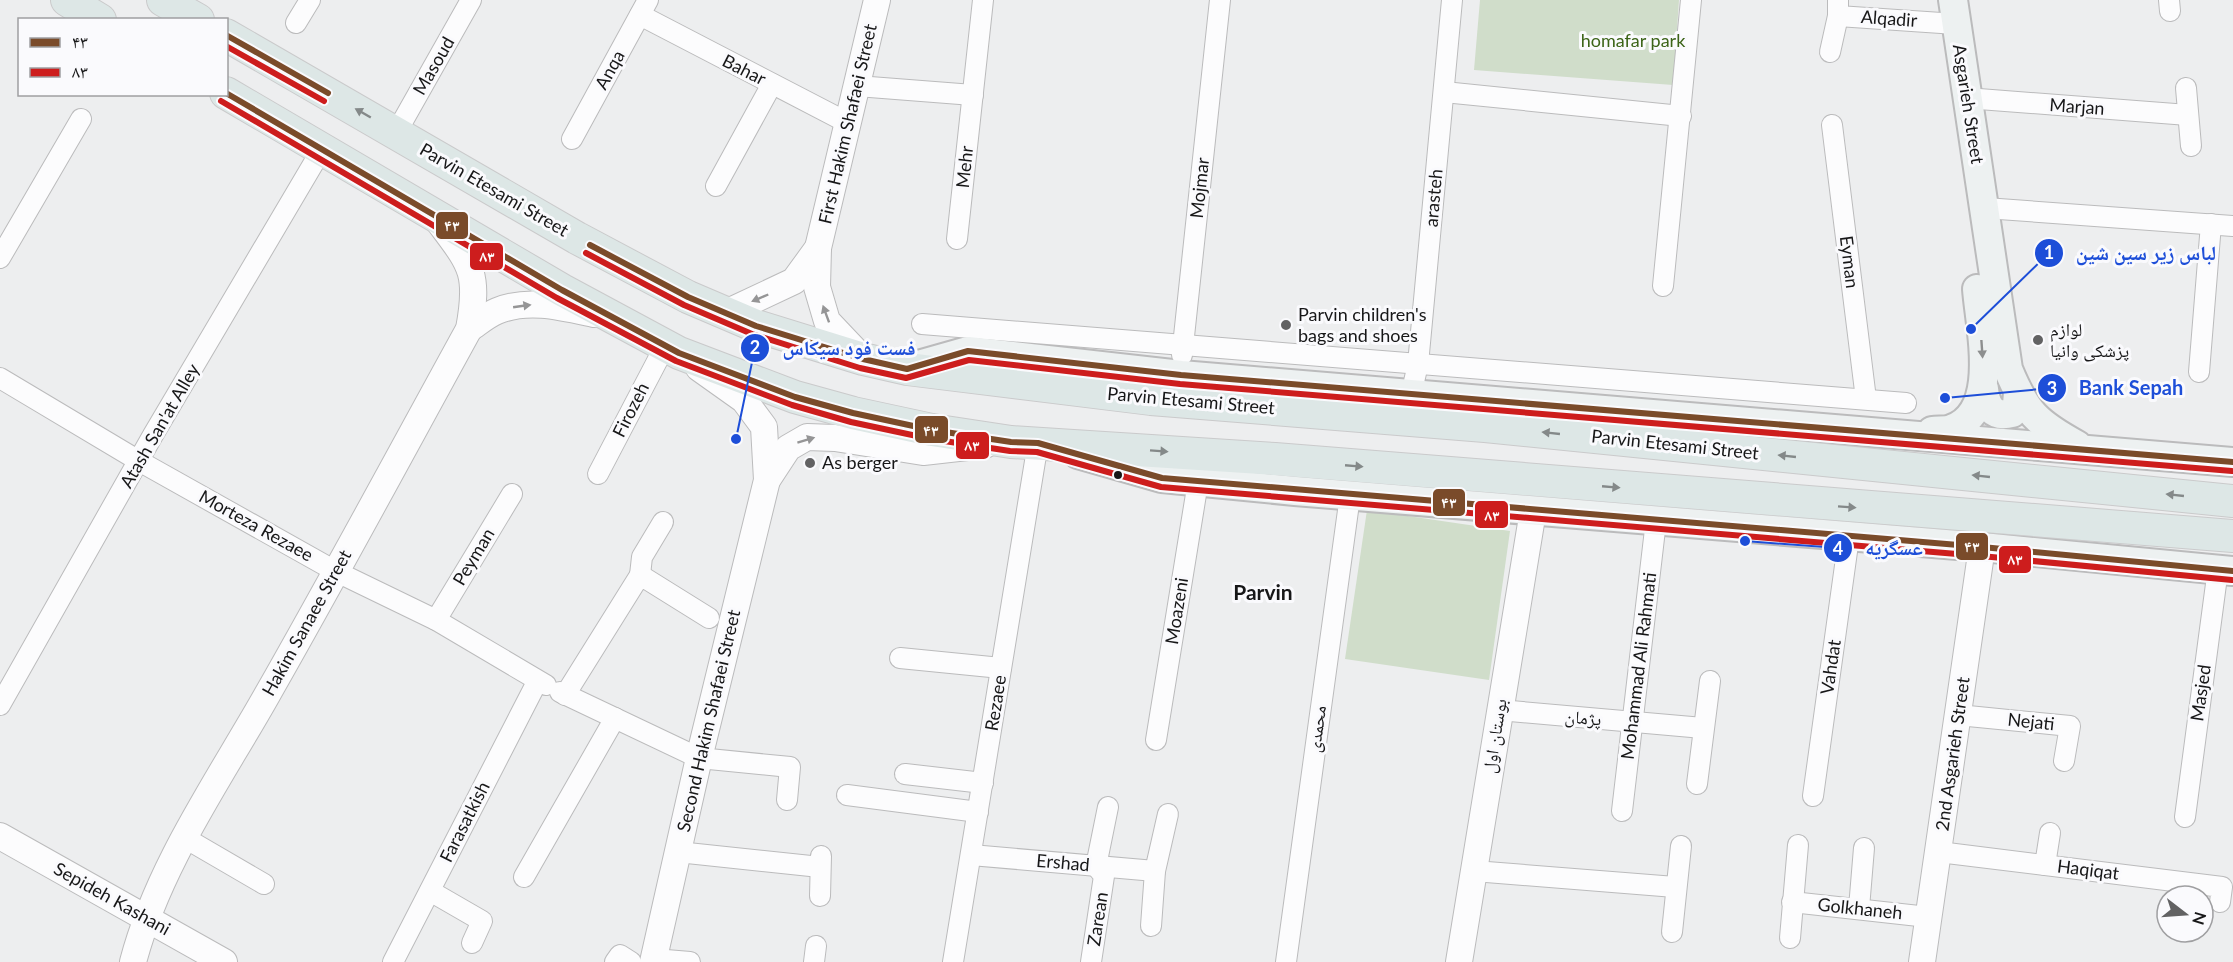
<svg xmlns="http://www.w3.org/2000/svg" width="2233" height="962" font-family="Lato,'Noto Naskh Arabic',sans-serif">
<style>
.green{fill:#d0ddca}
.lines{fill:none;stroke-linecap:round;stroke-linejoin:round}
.minor-casing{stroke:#bbbbbc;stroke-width:22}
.tertiary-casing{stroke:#bbbbbc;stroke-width:28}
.secondary-casing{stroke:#bbbbbc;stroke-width:32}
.primary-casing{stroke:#cacacb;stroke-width:34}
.minor{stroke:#fcfcfd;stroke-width:20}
.tertiary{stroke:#fcfcfd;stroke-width:26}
.secondary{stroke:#edf1f1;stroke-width:28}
.primary{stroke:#dde7e6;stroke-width:32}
.bus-1-casing{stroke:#fafafd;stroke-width:10}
.bus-2-casing{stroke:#fafafd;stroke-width:10}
.bus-1{stroke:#7a4b2a;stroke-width:6}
.bus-2{stroke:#cd1d1d;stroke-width:6}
.oneway{fill:#848989}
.oneway2{fill:#959596}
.oneway3{fill:#8d8f8f}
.poi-dot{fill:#626263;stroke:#fafafd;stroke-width:2}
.bus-dot{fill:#171718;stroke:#fafafd;stroke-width:2}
.labels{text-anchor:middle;stroke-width:6;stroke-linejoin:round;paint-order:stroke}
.street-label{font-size:18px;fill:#171718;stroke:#fafafd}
.park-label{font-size:18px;fill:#3c6418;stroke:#fafafd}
.poi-label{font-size:18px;fill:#171718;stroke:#fafafd;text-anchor:start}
.quarter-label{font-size:21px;font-weight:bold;fill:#171718;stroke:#fafafd}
.leader{fill:none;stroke:#1d4ed8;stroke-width:2}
.callout-dot{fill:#1d4ed8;stroke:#fafafd;stroke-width:2}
.mark-label{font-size:18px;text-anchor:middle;font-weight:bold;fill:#fff}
.callout-label{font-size:20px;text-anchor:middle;font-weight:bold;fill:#1d4ed8;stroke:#fafafd;stroke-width:6;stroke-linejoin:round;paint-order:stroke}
.line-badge{stroke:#fafafd;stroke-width:2}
.badge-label{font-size:16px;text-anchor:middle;font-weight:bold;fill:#fff}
</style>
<rect width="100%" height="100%" fill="#edeeef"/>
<g class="green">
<polygon points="1480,0 1679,0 1673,85 1474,70"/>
<polygon points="1367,510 1510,531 1489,680 1345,659"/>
</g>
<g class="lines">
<defs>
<g id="minor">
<polyline points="1838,0 1838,16 1956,24"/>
<polyline points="2169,0 2170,11"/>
<polyline points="640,15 850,124"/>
<polyline points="296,23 310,0"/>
<polyline points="1830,52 1838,16"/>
<polyline points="857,86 973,95"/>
<polyline points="2186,88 2191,146"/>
<polyline points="1444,92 1681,116"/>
<polyline points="1966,98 2188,115"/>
<polyline points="1832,125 1866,399"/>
<polyline points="396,133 471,0"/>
<polyline points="572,139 648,0"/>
<polyline points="716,186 772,84"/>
<polyline points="1985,208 2233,226"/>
<polyline points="957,239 983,0"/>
<polyline points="0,258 81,119"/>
<polyline points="1663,286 1691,0"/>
<polyline points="922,324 1906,403"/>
<polyline points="1182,355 1220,0"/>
<polyline points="2199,372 2211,224"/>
<polyline points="0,378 139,461 337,572 436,620 546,685"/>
<polyline points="1411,395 1418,364 1452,0"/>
<polyline points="598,474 665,346"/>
<polyline points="640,575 642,557 663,522"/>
<polyline points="436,620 512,494"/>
<polyline points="900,658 1001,668"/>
<polyline points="560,692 699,758 790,767 787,800"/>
<polyline points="565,695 640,575 709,618"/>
<polyline points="0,705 153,435 322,149"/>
<polyline points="1499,710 1703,728"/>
<polyline points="1958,715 2070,726 2064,761"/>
<polyline points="1156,740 1198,482"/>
<polyline points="905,774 983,783"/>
<polyline points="1697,784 1710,681"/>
<polyline points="847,795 978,812"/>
<polyline points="1813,796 1849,537"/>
<polyline points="1622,811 1656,521"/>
<polyline points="2185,817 2218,569"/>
<polyline points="185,838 264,884"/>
<polyline points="678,852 820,867"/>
<polyline points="1939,852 2222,887 2220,902"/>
<polyline points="971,855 1155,871"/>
<polyline points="2045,865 2050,833"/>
<polyline points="1474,871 1675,887"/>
<polyline points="524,877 615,718"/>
<polyline points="430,891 482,921 472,943"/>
<polyline points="820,896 821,856"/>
<polyline points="1792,902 1928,917"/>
<polyline points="1859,908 1864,848"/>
<polyline points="1151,926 1155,871 1168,814"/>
<polyline points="1672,932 1681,846"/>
<polyline points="1790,938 1798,845"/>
<polyline points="654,959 690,962"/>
<polyline points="393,962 537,682"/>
<polyline points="615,962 620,955 631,962"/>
<polyline points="814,962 816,946"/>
<polyline points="953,962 1038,443"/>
<polyline points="1091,962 1104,876 1096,866 1108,807"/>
<polyline points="1286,962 1350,496"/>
</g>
<g id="tertiary">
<polyline points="726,313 794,281 818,248"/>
<path d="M469 329C478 323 487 315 497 311 528 298 562 307 594 314"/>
<polyline points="863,359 827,321 817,287 818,248 877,0"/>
<polyline points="767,480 788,448 807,437 835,438 923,452 985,445"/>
<polyline points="0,836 224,962"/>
<path d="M133 962C158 866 219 780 267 695 336 574 402 451 469 329 480 270 470 264 436 218"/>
<polyline points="653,962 699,758 767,480 764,427 744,400 699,368"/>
<polyline points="1459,962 1533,511"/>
<polyline points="1922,962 1982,547"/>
</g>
<g id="secondary">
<path d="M1953 0 2008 369C2026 413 2037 423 2077 445"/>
<polyline points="908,368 968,351 1181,375 2233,462"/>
<path d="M1984 389C1986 407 1993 418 2012 413L2017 405 2018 393"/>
<path d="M1932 431C1938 430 1946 431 1951 429 2001 413 1980 329 1977 289"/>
<polyline points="1078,454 1162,478 1295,491 1982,547 2233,571"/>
</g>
<g id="primary">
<polyline points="67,0 100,20"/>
<polyline points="163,0 198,20"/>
<polyline points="226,35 577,238 688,297 756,326 863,359 907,369 1151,399 1485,426 2233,501"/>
<polyline points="226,93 562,290 679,353 795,397 853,413 932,430 1011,442 1275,459 2233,536"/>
</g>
</defs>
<use href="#minor" class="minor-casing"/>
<use href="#tertiary" class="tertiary-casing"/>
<use href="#secondary" class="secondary-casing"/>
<use href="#primary" class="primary-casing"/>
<use href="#minor" class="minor"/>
<use href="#tertiary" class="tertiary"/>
<use href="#secondary" class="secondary"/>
<use href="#primary" class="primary"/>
<defs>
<g id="bus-1">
<polyline points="226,35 328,93"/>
<polyline points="226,93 562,290 679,353 795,397 853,413 932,430 1011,442 1038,443 1162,478 1982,547 2233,571"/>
<polyline points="590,245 688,297 756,326 863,359 907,369 968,351 1181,375 2233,462"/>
</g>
<g id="bus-2">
<polyline points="226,46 324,101"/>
<polyline points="221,101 557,298 676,361 792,405 851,422 931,439 1010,451 1037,452 1161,487 1981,556 2232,580"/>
<polyline points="586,253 684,305 752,334 860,368 906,378 969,360 1180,384 2232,471"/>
</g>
</defs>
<use href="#bus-1" class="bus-1-casing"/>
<use href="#bus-2" class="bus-2-casing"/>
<use href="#bus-1" class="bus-1"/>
<use href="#bus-2" class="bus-2"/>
</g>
<defs><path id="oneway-solid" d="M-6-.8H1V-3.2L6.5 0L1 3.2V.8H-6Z" transform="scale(1.5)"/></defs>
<g class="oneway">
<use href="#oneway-solid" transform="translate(363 113) rotate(-150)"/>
<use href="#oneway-solid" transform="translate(1551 433) rotate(-174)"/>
<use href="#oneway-solid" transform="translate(1159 451) rotate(4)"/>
<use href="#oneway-solid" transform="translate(1787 456) rotate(-174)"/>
<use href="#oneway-solid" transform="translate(1354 466) rotate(5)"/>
<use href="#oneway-solid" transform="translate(1981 476) rotate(-174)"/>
<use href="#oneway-solid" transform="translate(1611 487) rotate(5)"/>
<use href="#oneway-solid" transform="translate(2175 495) rotate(-174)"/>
<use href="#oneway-solid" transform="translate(1847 507) rotate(4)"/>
</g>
<g class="oneway2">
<use href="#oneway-solid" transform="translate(760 298) rotate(157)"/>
<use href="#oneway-solid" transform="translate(522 306) rotate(-8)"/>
<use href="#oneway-solid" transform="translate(826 314) rotate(-110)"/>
<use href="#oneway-solid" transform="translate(806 440) rotate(-17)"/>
</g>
<use class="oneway3" href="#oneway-solid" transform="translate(1982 349) rotate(86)"/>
<g class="poi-dot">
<circle cx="1286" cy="325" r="6"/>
<circle cx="2038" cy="340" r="6"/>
<circle cx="810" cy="463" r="6"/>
</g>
<circle class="bus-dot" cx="1118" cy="475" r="5"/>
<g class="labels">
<g class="street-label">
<text transform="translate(1889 19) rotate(4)" y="6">Alqadir</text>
<text transform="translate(434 66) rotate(-60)" y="6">Masoud</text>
<text transform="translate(610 70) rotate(-61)" y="6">Anqa</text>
<text transform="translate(744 70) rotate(27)" y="6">Bahar</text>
<text transform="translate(1968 104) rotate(81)" y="6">Asgarieh Street</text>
<text transform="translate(2077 107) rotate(4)" y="6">Marjan</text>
<text transform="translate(848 124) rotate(-77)" y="6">First Hakim Shafaei Street</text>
<text transform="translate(965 167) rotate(-84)" y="6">Mehr</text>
<text transform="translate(1200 188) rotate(-84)" y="6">Mojmar</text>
<text transform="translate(494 190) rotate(30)" y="6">Parvin Etesami Street</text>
<text transform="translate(1434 198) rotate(-85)" y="6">arasteh</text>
<text transform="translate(1849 262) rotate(83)" y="6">Eyman</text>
<text transform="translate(1191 401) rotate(5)" y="6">Parvin Etesami Street</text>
<text transform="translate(631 410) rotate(-63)" y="6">Firozeh</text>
<text transform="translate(160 426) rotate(-60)" y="6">Atash San'at Alley</text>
<text transform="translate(1675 445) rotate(6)" y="6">Parvin Etesami Street</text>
<text transform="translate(256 526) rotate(29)" y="6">Morteza Rezaee</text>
<text transform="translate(474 557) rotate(-59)" y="6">Peyman</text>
<text transform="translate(1177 611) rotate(-81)" y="6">Moazeni</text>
<text transform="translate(307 623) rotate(-61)" y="6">Hakim Sanaee Street</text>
<text transform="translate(1639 666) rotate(-83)" y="6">Mohammad Ali Rahmati</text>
<text transform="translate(1831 667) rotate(-82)" y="6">Vahdat</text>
<text transform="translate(2201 693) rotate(-82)" y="6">Masjed</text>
<text transform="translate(996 703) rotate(-81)" y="6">Rezaee</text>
<text transform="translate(1583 718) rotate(5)" y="6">پژمان</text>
<text transform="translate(709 721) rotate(-77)" y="6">Second Hakim Shafaei Street</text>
<text transform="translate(2031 722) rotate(6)" y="6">Nejati</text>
<text transform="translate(1317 729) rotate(-82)" y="6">محمدی</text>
<text transform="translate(1495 736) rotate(-81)" y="6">بوستان اول</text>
<text transform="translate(1953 754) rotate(-82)" y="6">2nd Asgarieh Street</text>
<text transform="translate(465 822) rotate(-63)" y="6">Farasatkish</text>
<text transform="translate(1063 863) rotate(5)" y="6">Ershad</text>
<text transform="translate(2088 870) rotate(7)" y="6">Haqiqat</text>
<text transform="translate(112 899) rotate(29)" y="6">Sepideh Kashani</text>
<text transform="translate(1860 909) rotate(6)" y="6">Golkhaneh</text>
<text transform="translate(1098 919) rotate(-81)" y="6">Zarean</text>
</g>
<g class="park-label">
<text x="1633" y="47">homafar park</text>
</g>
<g class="poi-label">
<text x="1298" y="321">Parvin children's<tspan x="1298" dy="21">bags and shoes</tspan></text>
<text x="2050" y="336">لوازم<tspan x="2050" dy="21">پزشکی وانیا</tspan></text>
<text x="822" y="469">As berger</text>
</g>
<g class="quarter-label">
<text x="1263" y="600">Parvin</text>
</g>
</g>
<path class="leader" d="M1971 329L2049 253M736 439L755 348M1945 398L2052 388M1745 541L1838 548"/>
<g class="callout-dot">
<circle cx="1971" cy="329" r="6"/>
<circle cx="736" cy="439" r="6"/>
<circle cx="1945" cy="398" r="6"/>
<circle cx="1745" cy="541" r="6"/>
<circle cx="2049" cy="253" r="15"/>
<circle cx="755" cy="348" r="15"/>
<circle cx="2052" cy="388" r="15"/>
<circle cx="1838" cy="548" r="15"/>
</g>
<g class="mark-label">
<text x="2049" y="259">1</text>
<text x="755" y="354">2</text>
<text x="2052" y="395">3</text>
<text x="1838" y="555">4</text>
</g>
<g class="callout-label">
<text x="2146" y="260">لباس زیر سین شین</text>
<text x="849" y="355">فست فود سیکاس</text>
<text x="2131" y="395">Bank Sepah</text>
<text x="1894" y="555">عسگریه</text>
</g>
<g class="line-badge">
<rect x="435" y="211" width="34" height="29" rx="6" fill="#7a4b2a"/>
<rect x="469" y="242" width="35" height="29" rx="6" fill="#cd1d1d"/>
<rect x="914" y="415" width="35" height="29" rx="6" fill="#7a4b2a"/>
<rect x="955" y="431" width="35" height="29" rx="6" fill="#cd1d1d"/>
<rect x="1432" y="488" width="34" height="29" rx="6" fill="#7a4b2a"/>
<rect x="1474" y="500" width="35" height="29" rx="6" fill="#cd1d1d"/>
<rect x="1955" y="532" width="34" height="29" rx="6" fill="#7a4b2a"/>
<rect x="1998" y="545" width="34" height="29" rx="6" fill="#cd1d1d"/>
</g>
<g class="badge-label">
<text x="452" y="231">۴۳</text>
<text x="487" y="262">۸۳</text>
<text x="931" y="436">۴۳</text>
<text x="972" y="451">۸۳</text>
<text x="1449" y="508">۴۳</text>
<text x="1492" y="521">۸۳</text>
<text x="1972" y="552">۴۳</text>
<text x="2015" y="565">۸۳</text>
</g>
<rect x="18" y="18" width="210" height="78" fill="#fafafd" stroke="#9f9fa1" stroke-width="1.5"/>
<rect x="30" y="38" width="30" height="9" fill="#7a4b2a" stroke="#9f9fa1" stroke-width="1.5"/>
<text x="72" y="48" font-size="18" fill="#171718">۴۳</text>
<rect x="30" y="68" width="30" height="9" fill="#cd1d1d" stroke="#9f9fa1" stroke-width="1.5"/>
<text x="72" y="78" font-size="18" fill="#171718">۸۳</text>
<g transform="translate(2185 914) rotate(107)"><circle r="28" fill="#fafafd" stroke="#9f9fa1" stroke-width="1.5"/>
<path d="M0-4.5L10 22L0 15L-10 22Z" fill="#626263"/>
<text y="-9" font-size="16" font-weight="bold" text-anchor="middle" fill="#171718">N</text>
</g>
</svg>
